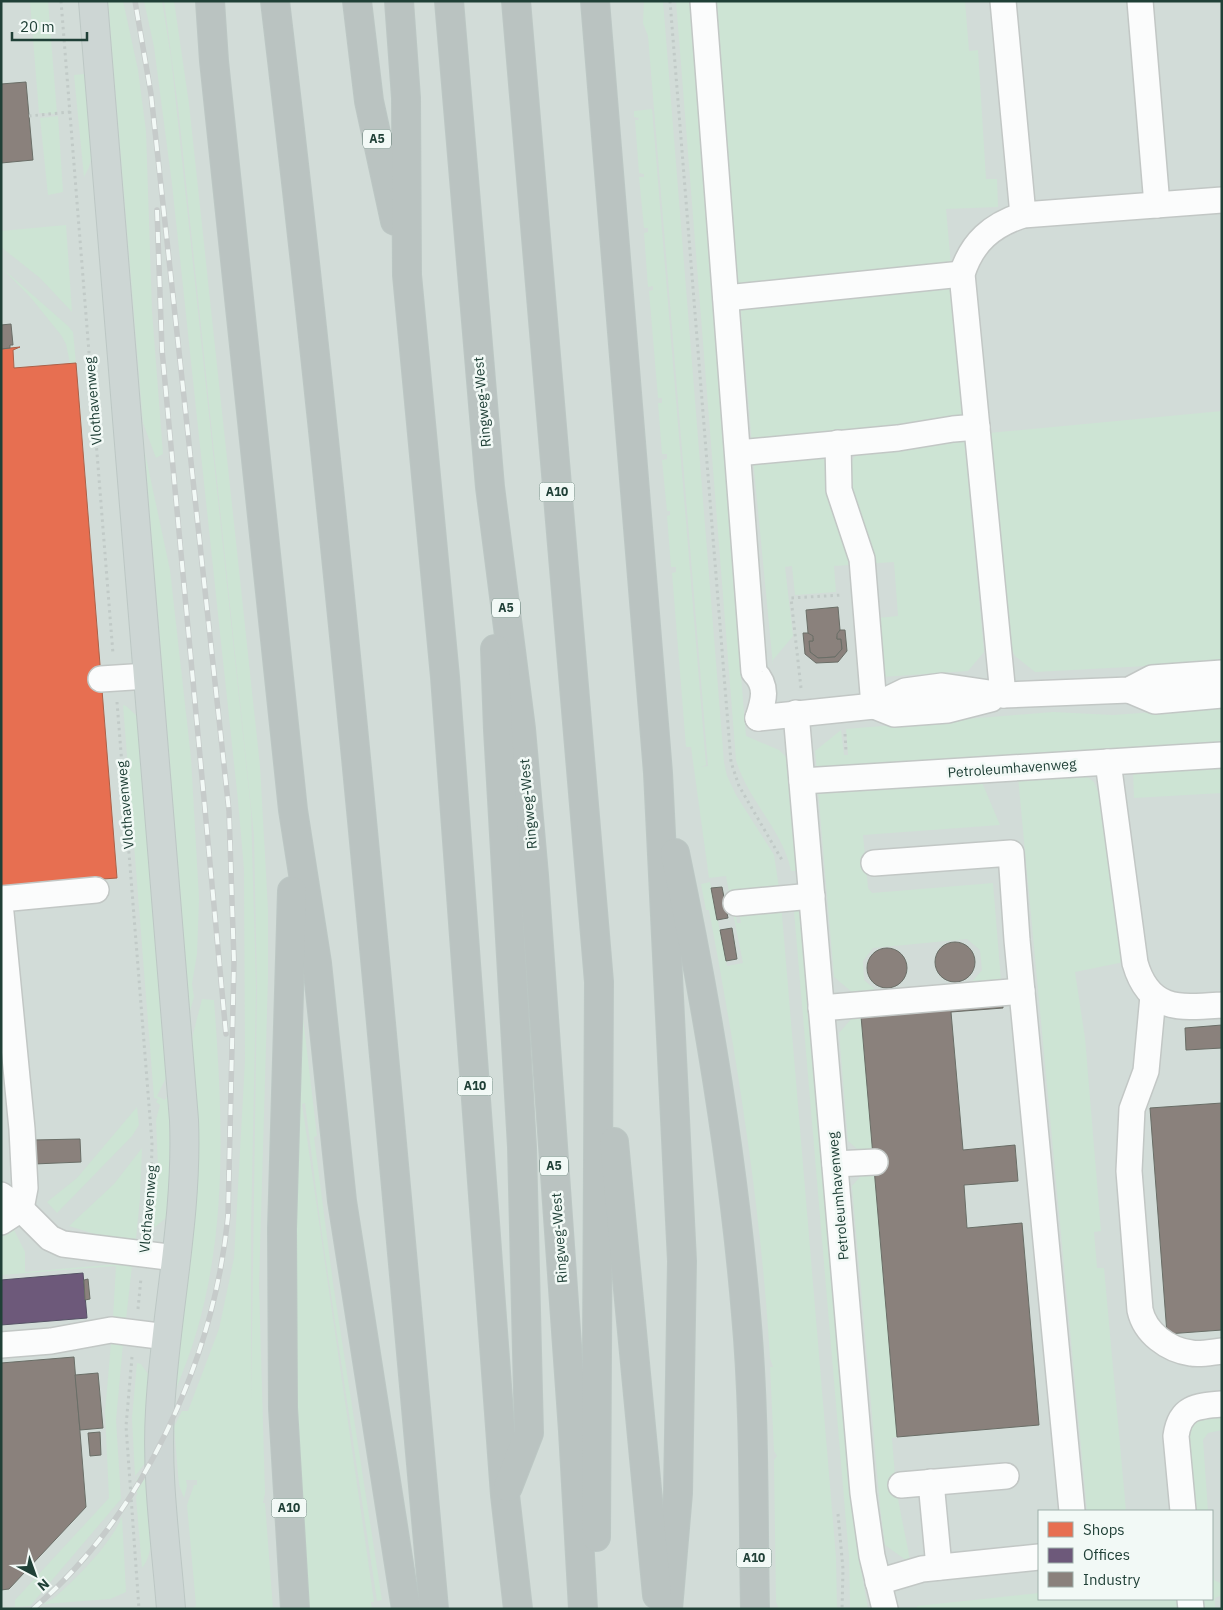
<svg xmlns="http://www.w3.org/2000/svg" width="1223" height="1610" font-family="'IBM Plex Sans',sans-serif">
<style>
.built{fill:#d2dcd8;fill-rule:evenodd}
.green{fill:#cde4d4}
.shops{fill:#e76f51;stroke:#ab6149}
.offices{fill:#6d597a;stroke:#565266}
.industry{fill:#8a817c;stroke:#6a6e67}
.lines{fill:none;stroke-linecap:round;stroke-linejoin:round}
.minor-casing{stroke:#c2c7c5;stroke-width:28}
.major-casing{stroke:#bcc7c4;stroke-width:30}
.highway-casing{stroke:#bcc7c4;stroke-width:30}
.path{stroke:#c1cac7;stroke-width:3;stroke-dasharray:2.5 4;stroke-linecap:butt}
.minor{stroke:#fbfcfc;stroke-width:25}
.major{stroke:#cdd6d4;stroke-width:28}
.highway{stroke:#bac3c1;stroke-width:28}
.rail-casing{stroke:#c6cbca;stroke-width:5.5}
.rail{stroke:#f2f9f6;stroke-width:4;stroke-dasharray:11;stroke-linecap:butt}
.labels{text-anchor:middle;stroke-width:5;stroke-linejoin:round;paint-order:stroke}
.shield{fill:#f2f9f6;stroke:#5f7870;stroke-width:1}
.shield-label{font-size:12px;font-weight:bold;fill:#204037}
.street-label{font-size:14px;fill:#204037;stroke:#f2f9f6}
</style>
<rect width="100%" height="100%" fill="#e5eae8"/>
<path class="built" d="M1 1H1222V1609H1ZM1039 1511H1212V1599H1039Z"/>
<g class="green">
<polygon points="30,1 48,1 57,114 39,113"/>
<polygon points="108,1 123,1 138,70 146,131 152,311 163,454 156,458 143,423"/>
<polygon points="144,1 162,1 171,57 251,810 256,989 251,1229 251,1402 257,988 254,836 178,106 164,1 174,1 189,104 260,766 268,909 268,977 259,1285 265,1493 263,1503 265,1503 273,1609 194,1609 196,1605 187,1505 194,1485 197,1485 197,1480 186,1480 187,1486 184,1498 179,1485 174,1427 182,1411 188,1411 219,1329 234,1258 245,1060 244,869 238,801 172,184 154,47"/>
<polygon points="644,1 663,1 724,762 727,776 736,795 774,855 779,888 729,892 726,876 709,878 691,747 686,747 672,573 676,572 676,567 671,567 667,516 670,515 670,511 667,511 662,460 667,459 667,454 662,454 658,403 662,403 662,398 658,398 649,291 653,290 653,286 648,287 644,233 648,232 648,228 644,228 639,177 644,177 644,174 639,173 635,120 638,120 639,118 634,117 634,111 652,109 706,765 701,767 708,766 648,36 643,23"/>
<path d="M676 1H692L735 570 733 579 746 736 779 750 786 757 797 871H791C783 830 748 801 736 760Z"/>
<polygon points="715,1 965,1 969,51 978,50 986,179 997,179 998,207 946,209 951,265 734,286"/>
<polygon points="84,74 92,155 89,167 84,177 74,75"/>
<polygon points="58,116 63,192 48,195 40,118"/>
<polygon points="66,225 72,312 40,278 1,247 1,231"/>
<polygon points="1,267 68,326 73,332 76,363 70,363 66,344 61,335 31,298"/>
<polygon points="953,280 964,423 752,445 740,301"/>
<polygon points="1222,411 1222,662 1035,672 1015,656 1009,644 989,433"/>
<path d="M964 431 984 652 968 671 882 677 878 618 898 616 894 562 834 566 836 592 795 595 792 566 785 567 793 636 773 660V666L753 459 823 458 830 471 855 500C852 485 844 467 857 454Z"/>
<polygon points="145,453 170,570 191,758 199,898 197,954 192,984 194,997 190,1011"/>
<path d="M123 705 126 706 137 716 166 1078 157 1096 165 1100 168 1095C171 1137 170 1177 166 1218L155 1227H153L158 1168 156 1120 160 1105 156 1102 158 1099 154 1098Z"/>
<polygon points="1222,707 1222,746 817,771 815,751 841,730 844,755 848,755 846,729 1053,712 1113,715"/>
<polygon points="1222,765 1222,793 1134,798 1133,771"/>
<polygon points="1084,774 1094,782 1099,794 1124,962 1075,972 1085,1038 1101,1231 1094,1232 1097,1268 1104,1268 1126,1511 1087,1511 1018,777"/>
<polygon points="981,780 1000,825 863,835 868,888 872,893 993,883 1001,981 970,984 982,970 980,950 967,939 873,948 863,961 864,980 877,991 853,993 834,977 818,791"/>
<path d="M710 882 727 966 743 963 732 908H735L737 923H741L738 907 781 903 836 1557 837 1609H779L776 1602 774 1460 777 1456 774 1451 770 1367H773L770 1358C761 1206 737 1059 709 910H706L701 884Z"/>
<polygon points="800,910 844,1413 856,1541 868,1609 850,1609 849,1557 794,911"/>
<path d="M202 999 214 1000C224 1134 230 1266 175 1391L198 1176V1117L192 1038Z"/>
<polygon points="301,1001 317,1136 314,1137 333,1283 382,1600 377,1601 321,1228 305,1103 302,1104 374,1602 371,1602 372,1609 304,1609 292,1382"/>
<polygon points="861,1016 873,1154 864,1155 848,1141 839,1033 853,1017"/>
<polygon points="137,1107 139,1125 132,1136 57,1213 47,1202 77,1178"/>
<polygon points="142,1148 140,1198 136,1239 98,1235 69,1226 114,1184"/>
<polygon points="866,1170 874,1170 897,1437 892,1438 896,1489 910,1560 907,1561 885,1545 880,1507 852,1186"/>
<polygon points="13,1228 25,1252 25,1272 118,1264 132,1266 126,1319 113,1318 116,1266 1,1275 1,1238"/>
<polygon points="111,1343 123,1344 116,1420 121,1499 30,1606 15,1607 15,1600 109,1498 105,1412"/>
<polygon points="137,1363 141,1364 148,1374 146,1462 135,1476 132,1418"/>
<polygon points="1222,1413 1222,1430 1208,1433 1203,1440 1208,1511 1191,1511 1185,1435 1194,1419"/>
<path d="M139 1476 145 1480 147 1477C149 1499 158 1551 142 1568L136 1497 138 1493 136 1492 140 1484 136 1481Z"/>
<path d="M122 1517 126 1592 110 1599 44 1604C47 1601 51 1601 54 1598 77 1578 110 1545 122 1517Z"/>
<polygon points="1212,1557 1214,1580 1222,1584 1222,1595 1215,1598 1215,1609 1200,1609 1199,1599 1212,1599"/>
<polygon points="1039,1593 1039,1599 1180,1599 1181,1609 917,1609 917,1606"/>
</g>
<polygon class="shops" points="20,347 13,350 14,368 76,363 117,878 1,886 1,349"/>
<polygon class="offices" points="83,1273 87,1318 1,1325 1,1280"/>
<g class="industry">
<polygon points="26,82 33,160 1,163 1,84"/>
<polygon points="11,324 13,345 10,345 10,348 1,349 1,325"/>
<polygon points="838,607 840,630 837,637 837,639 841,639 842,649 835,657 818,658 810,652 809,641 813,641 813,638 808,633 806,610"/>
<polygon points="840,630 845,630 847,651 838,662 816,663 805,654 803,633 808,633 813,636 813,641 809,641 810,652 818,658 835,657 842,649 841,639 837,639 837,634"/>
<polygon points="722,887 728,918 717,920 711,888"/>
<polygon points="732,928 737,959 726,961 720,930"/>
<circle cx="955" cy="962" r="20"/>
<circle cx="887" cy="968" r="20"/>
<polygon points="1003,1004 1003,1008 951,1012 963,1150 1015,1145 1018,1181 964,1185 967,1228 1022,1223 1039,1425 897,1437 861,1016"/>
<polygon points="1222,1025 1222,1048 1186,1050 1185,1028"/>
<polygon points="1222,1103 1222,1330 1167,1334 1150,1108"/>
<polygon points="80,1139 81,1162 34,1164 33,1140"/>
<polygon points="88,1279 90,1299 85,1300 84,1280"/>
<polygon points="74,1357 86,1507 9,1589 1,1590 1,1363"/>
<polygon points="98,1373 103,1428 80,1430 75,1375"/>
<polygon points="100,1432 101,1455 90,1456 88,1433"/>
</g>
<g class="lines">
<defs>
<g id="minor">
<path d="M703 1 754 672C768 686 764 700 758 718"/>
<polyline points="1003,1 1023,215"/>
<polyline points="1140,1 1157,205"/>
<polyline points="726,298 962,274"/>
<polyline points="838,443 839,490 862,559 874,706"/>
<polyline points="738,453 898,438 953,429 977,427"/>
<polyline points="101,679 148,676"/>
<polyline points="1129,690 1155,701 1222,695"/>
<path d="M1003 695 962 274C972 242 992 225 1023 215L1222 200"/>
<polyline points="874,706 894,714 948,710 991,699"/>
<polyline points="796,713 863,1493 872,1556 885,1609"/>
<polyline points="758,718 874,706 905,691 942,686 1003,695 1129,690 1152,678 1222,673"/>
<path d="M1108 762 1135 963C1149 1012 1180 1008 1222 1005"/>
<polyline points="802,781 1222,755"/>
<polyline points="874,863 1011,853 1017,940 1072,1511"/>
<polyline points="1,899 96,890"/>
<polyline points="736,903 812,896"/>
<polyline points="1,913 22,1129 25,1188 21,1209 1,1222"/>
<path d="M1153 996 1146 1071 1132 1109 1129 1171 1140 1310C1145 1333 1168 1350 1191 1353 1200 1355 1212 1352 1222 1351"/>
<polyline points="821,1008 1022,991"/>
<polyline points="835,1164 875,1162"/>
<polyline points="1,1195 21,1209 50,1238 63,1244 176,1258"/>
<polyline points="1,1345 51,1341 111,1330 167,1337"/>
<polyline points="931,1482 939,1567"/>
<polyline points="901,1485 1006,1476"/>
<path d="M1183 1511 1176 1436C1180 1407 1196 1406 1222 1404"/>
<polyline points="878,1582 922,1569 1039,1557"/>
<polyline points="1190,1599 1191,1609"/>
</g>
<path id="major" d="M93 1 184 1120C188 1218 165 1314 160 1411 156 1477 166 1544 171 1609"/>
<g id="highway">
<polyline points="210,1 214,61 293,810 317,963 342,1201 406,1609"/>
<path d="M275 1C339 536 386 1073 434 1609"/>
<polyline points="357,1 369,101 395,221"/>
<polyline points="399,1 406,98 407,275 445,677 505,1495 518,1609"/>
<polyline points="449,1 490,487 521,729 534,875 573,1431 583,1609"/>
<polyline points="516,1 599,982 596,1537"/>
<polyline points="595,1 658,773 682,1261 678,1493 668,1609"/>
<polyline points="495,649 498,730 522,1147 529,1433 508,1487"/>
<path d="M675 853C707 1005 733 1158 746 1314 755 1412 753 1511 755 1609"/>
<polyline points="292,891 282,1229 283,1408 295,1609"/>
<polyline points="614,1142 657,1595"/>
</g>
</defs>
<use href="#minor" class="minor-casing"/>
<use href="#major" class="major-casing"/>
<use href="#highway" class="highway-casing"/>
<g class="path">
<polyline points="61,1 113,654"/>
<polyline points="670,1 731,762 739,786 782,860"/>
<polyline points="29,116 70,112"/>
<polyline points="801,688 791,598 842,595"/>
<polyline points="117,702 152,1143 151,1186 147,1229"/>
<polyline points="845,734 846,751"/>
<polyline points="138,1309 141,1278"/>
<polyline points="132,1357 126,1426 139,1609"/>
<polyline points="838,1514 843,1569 842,1609"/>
</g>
<use href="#minor" class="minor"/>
<use href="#major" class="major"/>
<use href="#highway" class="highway"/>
<defs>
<g id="rail">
<polyline points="157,210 162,350 226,1034"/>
<path d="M33 1609C144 1515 214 1359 228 1216L234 962 229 811 151 94 135 1"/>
</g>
</defs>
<use href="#rail" class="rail-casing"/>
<use href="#rail" class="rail"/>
</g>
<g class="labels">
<g class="shield">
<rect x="363" y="129.5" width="28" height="19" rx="4"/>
<rect x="539.5" y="482.5" width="35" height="19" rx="4"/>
<rect x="492" y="598.5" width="28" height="19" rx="4"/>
<rect x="457.5" y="1076.5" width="35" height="19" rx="4"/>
<rect x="540" y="1156.5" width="28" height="19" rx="4"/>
<rect x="271.5" y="1498.5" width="35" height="19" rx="4"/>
<rect x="736.5" y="1548.5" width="35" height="19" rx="4"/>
</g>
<g class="shield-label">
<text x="377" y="143">A5</text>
<text x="557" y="496">A10</text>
<text x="506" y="612">A5</text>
<text x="475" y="1090">A10</text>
<text x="554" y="1170">A5</text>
<text x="289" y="1512">A10</text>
<text x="754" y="1562">A10</text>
</g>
<g class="street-label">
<text transform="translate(93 401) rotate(-95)" y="5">Vlothavenweg</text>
<text transform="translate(482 402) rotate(-95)" y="5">Ringweg-West</text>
<text transform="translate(1012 768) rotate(-4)" y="5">Petroleumhavenweg</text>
<text transform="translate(528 804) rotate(-95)" y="5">Ringweg-West</text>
<text transform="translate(125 805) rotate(-95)" y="5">Vlothavenweg</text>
<text transform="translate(838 1196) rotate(-95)" y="5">Petroleumhavenweg</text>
<text transform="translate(148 1209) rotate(-85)" y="5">Vlothavenweg</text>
<text transform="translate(559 1238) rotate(-94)" y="5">Ringweg-West</text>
</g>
</g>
<rect width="1223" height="1610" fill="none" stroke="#204037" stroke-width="5"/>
<rect x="1038" y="1510" width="175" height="90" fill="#f2f9f6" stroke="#9eafaa"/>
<rect x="1048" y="1522" width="25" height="15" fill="#e76f51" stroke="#9eafaa"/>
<text x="1083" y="1535" font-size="15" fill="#204037">Shops</text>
<rect x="1048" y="1548" width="25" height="15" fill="#6d597a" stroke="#9eafaa"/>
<text x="1083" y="1560" font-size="15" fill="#204037">Offices</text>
<rect x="1048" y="1572" width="25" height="15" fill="#8a817c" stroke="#9eafaa"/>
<text x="1083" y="1585" font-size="15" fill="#204037">Industry</text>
<g transform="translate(35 1575) rotate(139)" stroke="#f2f9f6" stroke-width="4" paint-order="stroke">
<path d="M0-4L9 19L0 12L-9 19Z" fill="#204037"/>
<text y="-8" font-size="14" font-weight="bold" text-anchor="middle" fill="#204037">N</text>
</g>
<path d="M12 32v8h75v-8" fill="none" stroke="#204037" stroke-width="2.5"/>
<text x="20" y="32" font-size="15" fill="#204037" stroke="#f2f9f6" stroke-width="4" paint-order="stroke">20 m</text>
</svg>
